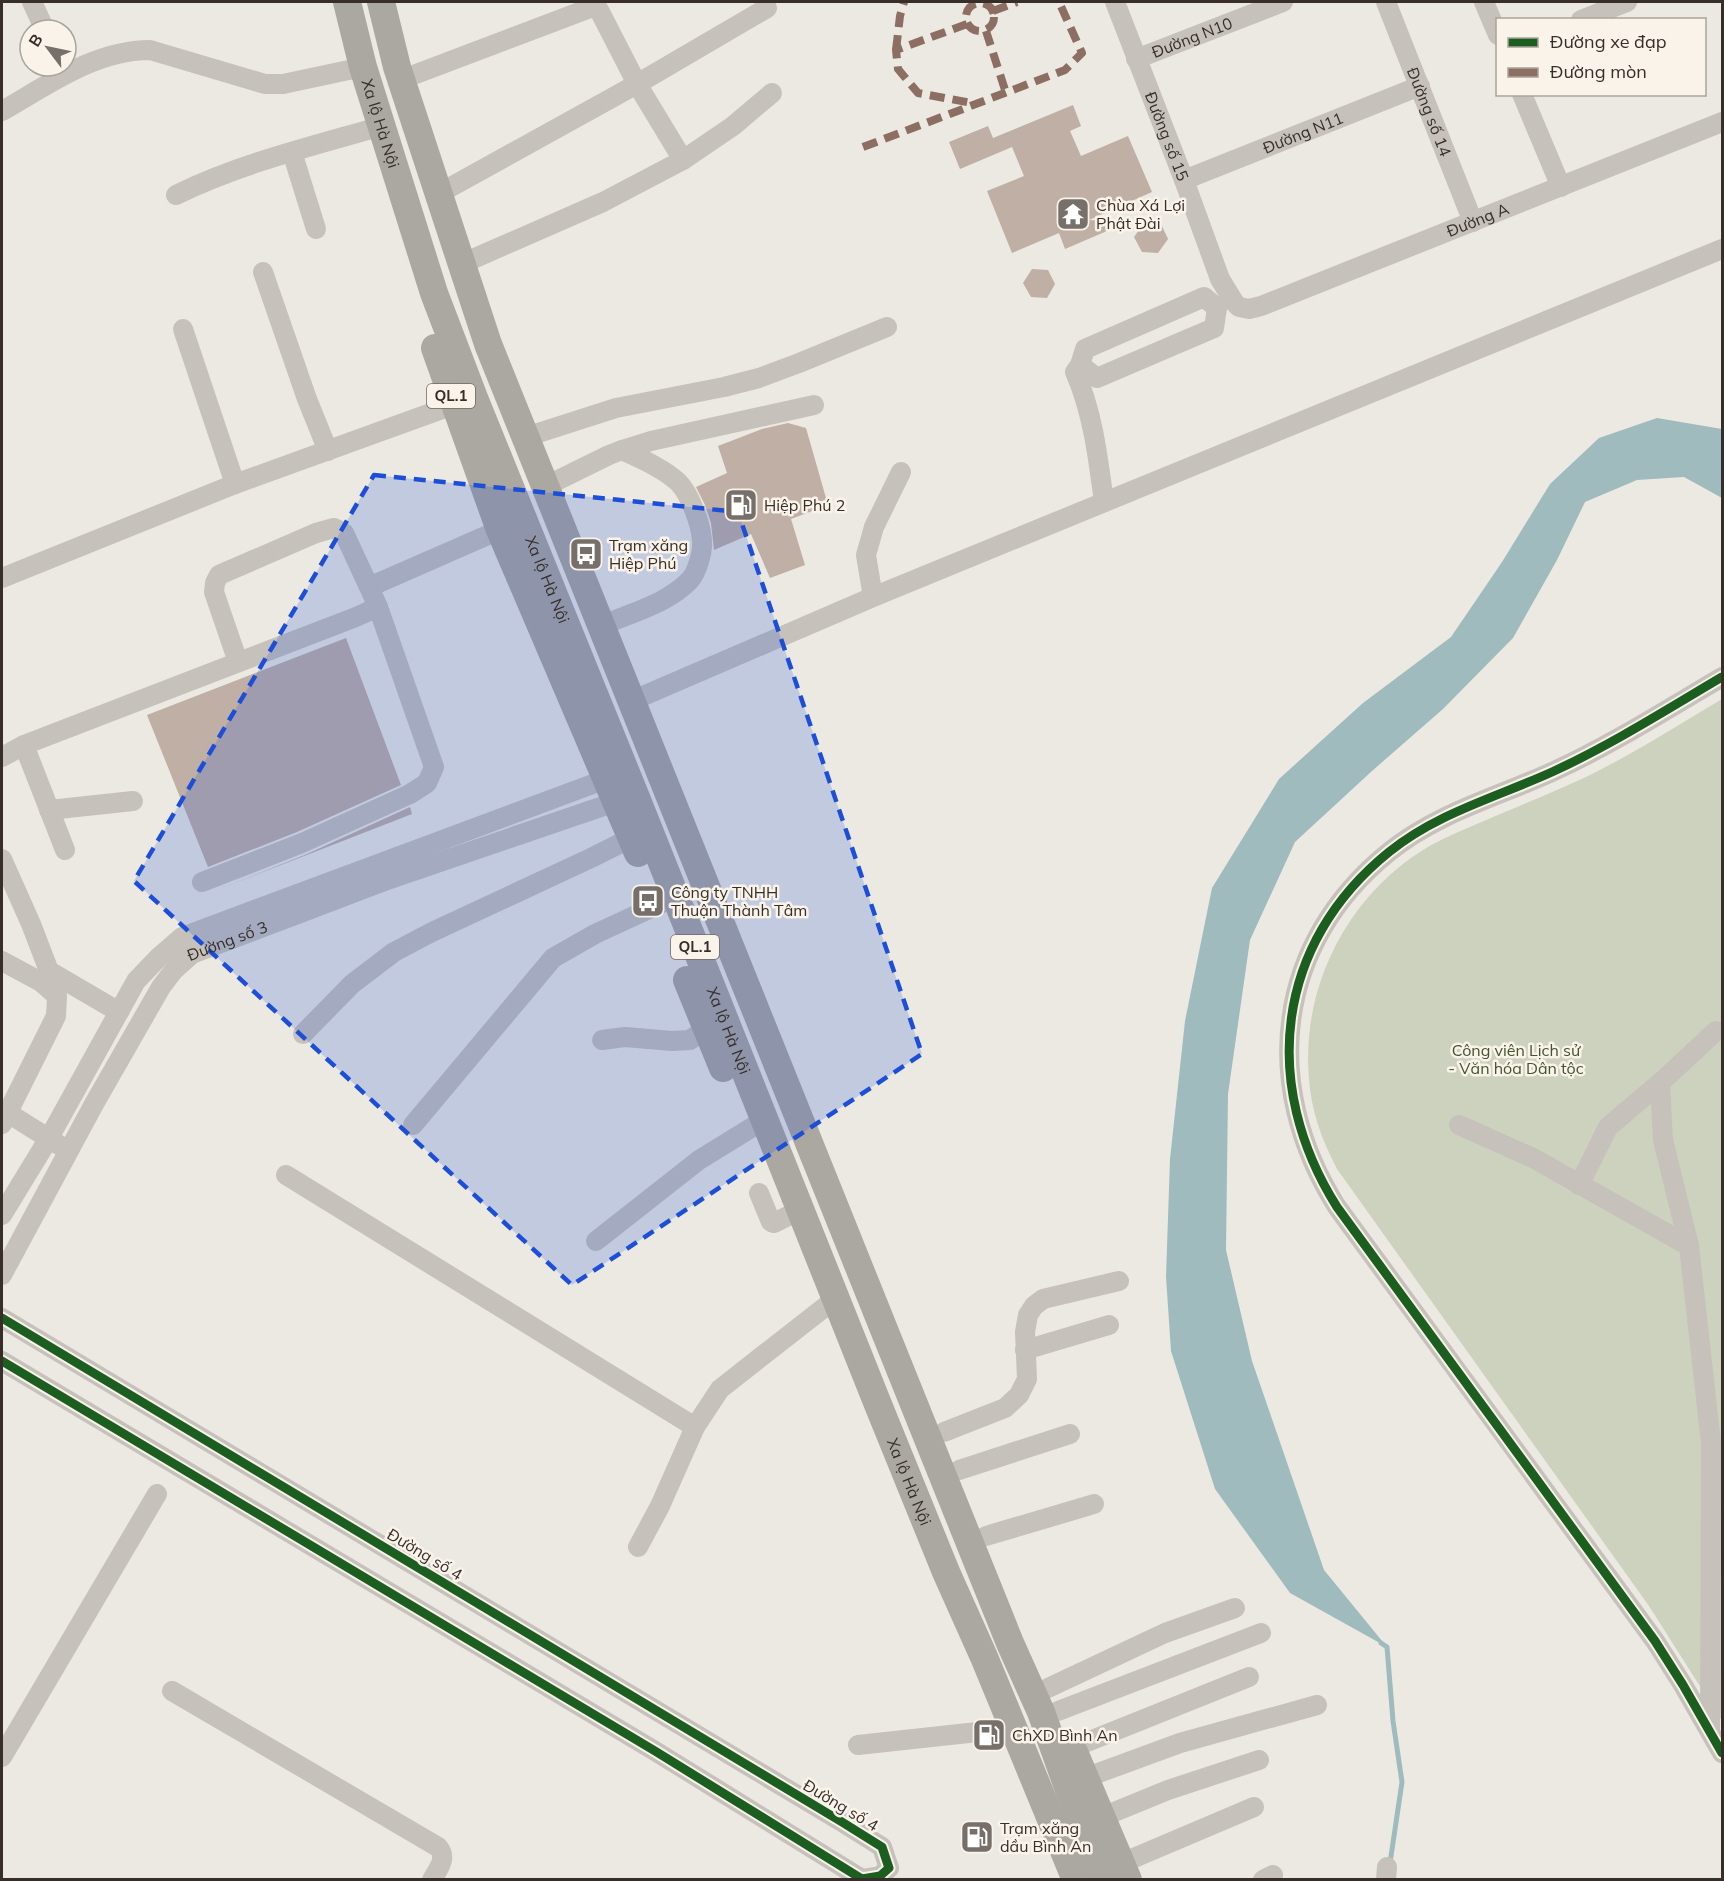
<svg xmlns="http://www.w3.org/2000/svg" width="1724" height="1881" font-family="Mulish,sans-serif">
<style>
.green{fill:#ccd2bd}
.water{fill:#9fbbbd}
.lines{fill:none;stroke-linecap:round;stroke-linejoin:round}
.stream{stroke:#9fbbbd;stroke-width:5}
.building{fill:#bfafa4}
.minor{stroke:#c6c1bb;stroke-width:20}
.highway{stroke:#aba7a1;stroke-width:28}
.quiet{stroke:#8d6e63;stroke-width:8;stroke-dasharray:15 8;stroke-linecap:butt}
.cycleway-casing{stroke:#f9f3ea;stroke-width:13}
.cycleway{stroke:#1b5e20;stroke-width:9}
.marked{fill:#1d4ed8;fill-opacity:0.2;stroke:#1d4ed8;stroke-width:4.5;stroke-dasharray:12 8;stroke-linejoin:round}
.labels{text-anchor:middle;stroke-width:5;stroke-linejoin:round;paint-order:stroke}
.shield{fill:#f9f3ea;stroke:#716963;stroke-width:1.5}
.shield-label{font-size:15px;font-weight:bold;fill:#372e29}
.street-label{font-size:16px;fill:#372e29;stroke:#f9f3ea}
.poi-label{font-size:16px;fill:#372e29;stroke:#f9f3ea;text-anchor:start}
.park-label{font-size:16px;fill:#43542e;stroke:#f9f3ea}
</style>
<rect width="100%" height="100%" fill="#ece9e2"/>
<path class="green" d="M1722 699V1721L1649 1606 1337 1169C1322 1140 1311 1111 1309 1078 1301 989 1346 898 1423 850 1442 838 1463 830 1484 821 1519 806 1554 792 1588 776 1635 753 1678 725 1722 699Z"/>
<polygon class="water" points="1657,418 1722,429 1722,498 1684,477 1637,480 1585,502 1557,560 1513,638 1443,709 1372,771 1295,842 1250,940 1228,1094 1226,1250 1252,1361 1324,1570 1387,1647 1290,1593 1215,1489 1171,1351 1166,1277 1170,1159 1185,1021 1212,888 1279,779 1363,703 1451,637 1502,562 1550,484 1599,438"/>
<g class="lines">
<polyline class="stream" points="1381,1643 1387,1647 1393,1721 1402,1782 1390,1863"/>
</g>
<g class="building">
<polygon points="1073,105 1081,126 1070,131 1081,156 1128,136 1152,192 1089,220 1128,222 1065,249 1059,233 1012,253 987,191 1024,176 1012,147 960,169 949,142 988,126 993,138"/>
<polygon points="1144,223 1161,224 1168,239 1158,253 1142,252 1134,237"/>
<polygon points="1032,269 1048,270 1055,284 1047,298 1031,297 1023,283"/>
<polygon points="788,423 806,428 828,505 791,519 805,565 770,578 751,534 714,550 711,523 705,505 696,487 727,473 718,446 762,429"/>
<polygon points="346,638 401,785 297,832 208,867 147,715"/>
<polygon points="410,807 412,814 217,890 307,854"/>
</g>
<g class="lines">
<g class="minor">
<polyline points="32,2 45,30"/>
<path id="s1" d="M1115 2 1184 180 1220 279 1234 302 1239 307 1249 309 1261 306 1722 122"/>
<path id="s2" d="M1386 2 1473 222"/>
<polyline points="1484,2 1498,35"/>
<polyline points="1581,20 1627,2"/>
<path id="s3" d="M1136 59 1283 2"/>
<polyline points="416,74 593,7 599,10 637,84 683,160"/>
<polyline points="1522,94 1561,187"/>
<path d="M2 111C48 85 95 50 150 50L265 84H283L363 67"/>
<polyline points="292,152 316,229"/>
<path id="s4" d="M1184 180 1420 86"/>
<polyline points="449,188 637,84 767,8"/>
<path d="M176 195C241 163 313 146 382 126"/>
<polyline points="475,258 603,202 683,160 733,126 772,93"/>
<polyline points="263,272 307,399 328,451"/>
<polyline points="183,329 235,484"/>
<polyline points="1080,365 1097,378 1214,328 1217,308"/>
<polyline points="535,434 616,408 724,387 759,378 799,363 887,327"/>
<polyline points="622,450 651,441 814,405"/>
<path d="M544 487 609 455 622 450C641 459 663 468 678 482 690 494 701 524 702 541 703 552 697 572 690 580 670 601 640 610 613 621"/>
<path d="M1104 502C1098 458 1093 413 1075 372L1080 365 1085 349 1204 297 1217 308"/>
<polyline points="2,578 235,484 467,400"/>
<polyline points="873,597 866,555 874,527 901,472"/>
<polyline points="238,662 214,592 215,583 219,575 316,533 334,528 344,533 369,587"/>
<path d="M1722 677C1666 710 1611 745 1552 772 1497 797 1437 813 1389 852 1275 944 1260 1085 1337 1207L1655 1641 1683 1685 1722 1753"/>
<polyline points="643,696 873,597 1722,249"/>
<polyline points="24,745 65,850"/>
<polyline points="2,757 24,745 356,617 378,607 369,587 511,525"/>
<polyline points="49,810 133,801"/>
<polyline points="2,859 31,924 49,971 119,1012"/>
<polyline points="202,882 302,843 410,794 427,783 434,767 378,607"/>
<polyline points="2,961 41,982 57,996 56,1016 2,1124"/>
<polyline points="303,1034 352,984 394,952 432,932 591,858 643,832"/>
<polyline points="602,1040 625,1037 672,1041 690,1040 706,1028 717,1027"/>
<polyline points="8,1113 59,1145"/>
<polyline points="413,1125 553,958 595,934 675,897"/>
<polyline points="1459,1125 1533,1158 1689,1246"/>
<polyline points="286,1175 695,1427"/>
<polyline points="1579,1185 1608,1127 1660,1083"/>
<polyline points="759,1193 771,1222 774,1223 800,1210"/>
<polyline points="2,1215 49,1138 136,981 159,957 182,937 617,775"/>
<polyline points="596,1241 699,1160 764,1120"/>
<path id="s5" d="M2 1275 94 1104 161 987 174 970 192 954 390 879 627 798"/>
<polyline points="2,1318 842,1822 882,1847 889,1868 880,1876 862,1879 655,1751 2,1361"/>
<polyline points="1025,1350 1109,1325"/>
<polyline points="944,1432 1005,1408 1019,1395 1027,1379 1025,1332 1028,1315 1034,1306 1043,1299 1119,1281"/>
<polyline points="959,1470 1070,1434"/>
<polyline points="986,1536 1094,1504"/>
<polyline points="638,1547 660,1506 695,1427 720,1389 835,1299"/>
<polyline points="1048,1688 1165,1633 1235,1608"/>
<path d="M172 1691 438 1847C448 1858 438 1869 432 1880"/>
<polyline points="1058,1711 1261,1633"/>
<polyline points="1710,1729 1711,1443 1689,1246 1663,1140 1660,1083 1716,1031"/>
<polyline points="858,1745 996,1730 1013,1730"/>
<polyline points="1072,1748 1249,1677"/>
<polyline points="2,1757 157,1494"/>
<polyline points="1085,1778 1180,1743 1317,1705"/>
<polyline points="1102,1817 1168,1790 1259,1760"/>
<polyline points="1122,1863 1254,1807"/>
<polyline points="1263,1880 1273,1875"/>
<polyline points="1386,1880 1387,1867"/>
</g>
<g class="highway">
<path id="s6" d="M347 2 363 67 434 293 474 398 635 795 877 1402 946 1572 984 1657 1076 1880"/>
<polyline points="381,2 397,67 488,344 1010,1643 1041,1712 1069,1790 1104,1880"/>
<polyline points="435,348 500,530 638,853"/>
<polyline points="687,980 723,1068"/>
<polyline points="1074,1752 1128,1880"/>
</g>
<g class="quiet">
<circle cx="980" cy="17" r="14"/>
<polyline points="993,11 1017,2"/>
<polyline points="967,24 896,50 898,69 918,93 977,104"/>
<polyline points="986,31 1006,93"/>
<polyline points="896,50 900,16 904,2"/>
<polyline points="863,147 1065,70 1082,53 1059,2"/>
</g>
<defs>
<g id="cycleway">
<path d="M1722 677C1666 710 1611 745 1552 772 1497 797 1437 813 1389 852 1275 944 1260 1085 1337 1207L1655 1641 1683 1685 1722 1753"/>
<polyline points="2,1318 842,1822 882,1847 889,1868 880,1876 862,1879 655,1751 2,1361"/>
</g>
</defs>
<use href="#cycleway" class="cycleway-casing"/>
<use href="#cycleway" class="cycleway"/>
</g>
<path class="marked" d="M374 475 738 512 922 1054 572 1285 134 881Z"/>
<defs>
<symbol id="temple-square" viewBox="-11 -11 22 22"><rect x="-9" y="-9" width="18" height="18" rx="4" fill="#766f6a" stroke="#f9f3ea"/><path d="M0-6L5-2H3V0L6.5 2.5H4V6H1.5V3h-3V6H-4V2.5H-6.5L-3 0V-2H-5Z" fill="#fff"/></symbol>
<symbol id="fuel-square" viewBox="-11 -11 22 22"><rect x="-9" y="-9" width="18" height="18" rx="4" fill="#766f6a" stroke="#f9f3ea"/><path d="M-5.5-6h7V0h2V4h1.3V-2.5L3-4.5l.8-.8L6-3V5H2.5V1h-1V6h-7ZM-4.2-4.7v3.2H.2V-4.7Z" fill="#fff"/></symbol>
<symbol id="bus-square" viewBox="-11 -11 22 22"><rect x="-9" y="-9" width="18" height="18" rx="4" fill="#766f6a" stroke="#f9f3ea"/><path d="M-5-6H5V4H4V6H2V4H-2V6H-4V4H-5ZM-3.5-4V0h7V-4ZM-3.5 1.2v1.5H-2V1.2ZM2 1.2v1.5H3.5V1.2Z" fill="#fff"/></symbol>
</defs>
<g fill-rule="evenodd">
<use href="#temple-square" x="1054" y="195" width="38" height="38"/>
<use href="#fuel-square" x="722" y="486" width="38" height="38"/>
<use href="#bus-square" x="567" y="535" width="38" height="38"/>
<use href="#bus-square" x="629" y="882" width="38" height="38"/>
<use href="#fuel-square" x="970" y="1716" width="38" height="38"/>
<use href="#fuel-square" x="958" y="1818" width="38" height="38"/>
</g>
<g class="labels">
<g class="shield">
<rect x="427" y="384" width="48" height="24" rx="4.5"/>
<rect x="671" y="935" width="48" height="24" rx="4.5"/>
</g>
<g class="shield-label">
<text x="451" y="401">QL.1</text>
<text x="695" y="952">QL.1</text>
</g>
<g class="street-label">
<text dy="6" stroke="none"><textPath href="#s3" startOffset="60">Đường N10</textPath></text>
<text dy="6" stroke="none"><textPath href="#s2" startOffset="118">Đường số 14</textPath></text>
<text dy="6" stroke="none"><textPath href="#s6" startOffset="126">Xa lộ Hà Nội</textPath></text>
<text dy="6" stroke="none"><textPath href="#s4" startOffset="128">Đường N11</textPath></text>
<text dy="6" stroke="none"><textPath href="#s1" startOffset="144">Đường số 15</textPath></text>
<text dy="6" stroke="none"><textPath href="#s1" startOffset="586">Đường A</textPath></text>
<text dy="6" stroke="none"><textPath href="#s6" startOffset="612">Xa lộ Hà Nội</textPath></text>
<text dy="6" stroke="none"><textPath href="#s5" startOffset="412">Đường số 3</textPath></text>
<text dy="6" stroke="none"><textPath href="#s6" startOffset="1098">Xa lộ Hà Nội</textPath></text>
<text dy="6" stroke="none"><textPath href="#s6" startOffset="1584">Xa lộ Hà Nội</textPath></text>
<text transform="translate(425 1554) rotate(31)" y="6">Đường số 4</text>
<text transform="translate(841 1805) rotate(31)" y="6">Đường số 4</text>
</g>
<g class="poi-label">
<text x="1096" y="211">Chùa Xá Lợi<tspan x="1096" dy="18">Phật Đài</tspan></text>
<text x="764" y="511">Hiệp Phú 2</text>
<text x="609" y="551">Trạm xăng<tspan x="609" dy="18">Hiệp Phú</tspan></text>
<text x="671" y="898">Công ty TNHH<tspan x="671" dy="18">Thuận Thành Tâm</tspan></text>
<text x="1012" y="1741">ChXD Bình An</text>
<text x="1000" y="1834">Trạm xăng<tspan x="1000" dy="18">dầu Bình An</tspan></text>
</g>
<g class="park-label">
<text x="1516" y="1056">Công viên Lịch sử<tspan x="1516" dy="18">- Văn hóa Dân tộc</tspan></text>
</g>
</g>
<rect width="1724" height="1881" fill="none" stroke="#372e29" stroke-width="6"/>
<rect x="1496" y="18" width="210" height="78" fill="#f9f3ea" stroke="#aba49d" stroke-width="1.5"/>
<rect x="1508" y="38" width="30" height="9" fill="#1b5e20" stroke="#aba49d" stroke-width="1.5"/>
<text x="1550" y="48" font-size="18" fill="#372e29">Đường xe đạp</text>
<rect x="1508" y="68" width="30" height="9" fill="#8d6e63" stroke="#aba49d" stroke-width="1.5"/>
<text x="1550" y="78" font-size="18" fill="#372e29">Đường mòn</text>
<g transform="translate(48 48) rotate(302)"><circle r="28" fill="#f9f3ea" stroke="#aba49d" stroke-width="1.5"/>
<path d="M0-4.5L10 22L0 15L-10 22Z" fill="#766f6a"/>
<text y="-9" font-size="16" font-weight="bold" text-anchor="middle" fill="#372e29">B</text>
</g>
</svg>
